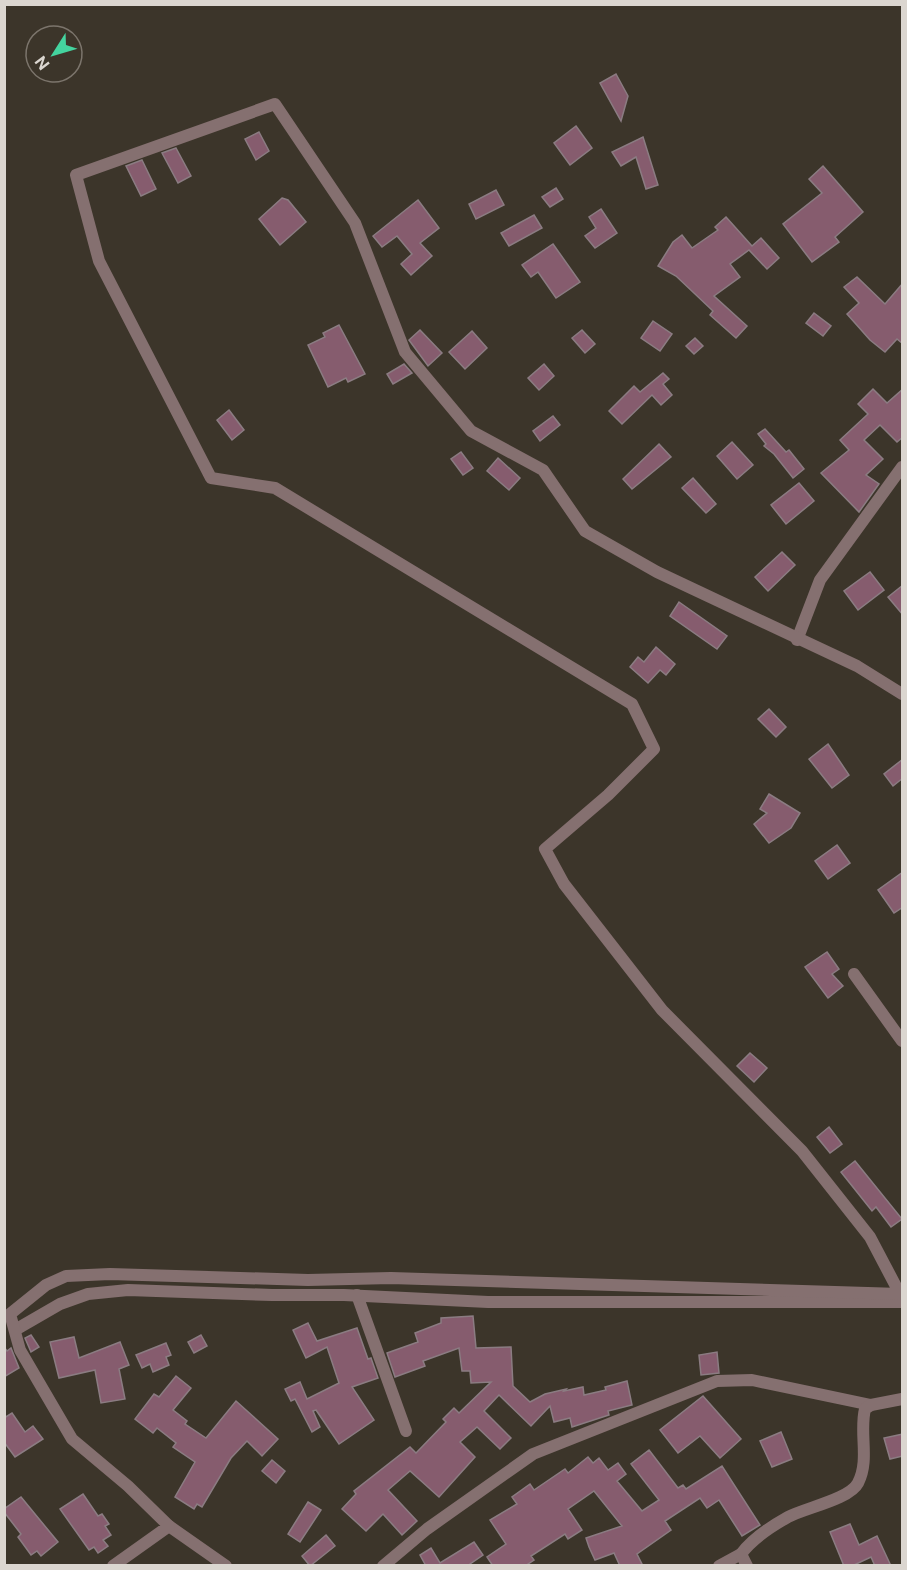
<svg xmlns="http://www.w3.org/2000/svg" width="907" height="1570" font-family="'Public Sans',sans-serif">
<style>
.building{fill:#865c6e;stroke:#8b7c82;stroke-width:1.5}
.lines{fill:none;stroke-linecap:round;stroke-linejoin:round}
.street{stroke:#857070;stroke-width:12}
</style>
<rect width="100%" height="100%" fill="#3c352a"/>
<g class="building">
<polygon points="616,74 628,96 621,121 600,83"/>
<polygon points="576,126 592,148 570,165 554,143"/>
<polygon points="259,132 269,151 256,160 245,139"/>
<polygon points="643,137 658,185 646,189 636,157 621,166 612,152"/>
<polygon points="176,148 191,176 178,183 162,153"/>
<polygon points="142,160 156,189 141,196 126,166"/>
<polygon points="823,166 863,212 835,237 839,242 812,262 783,224 822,193 809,179"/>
<polygon points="556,188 563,199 550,207 542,197"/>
<polygon points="496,190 504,205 476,219 469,204"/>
<polygon points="282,198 288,200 306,222 280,245 259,219"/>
<polygon points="418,200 439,228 420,243 432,256 411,275 401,264 412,254 397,236 382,247 373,236"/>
<polygon points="601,209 617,233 595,248 585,236 596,228 589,217"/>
<polygon points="534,215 542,228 509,246 501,233"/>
<polygon points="726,217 752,246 761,238 779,258 767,269 749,250 730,264 740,277 714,296 747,326 736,338 710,315 713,311 676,276 658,266 673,242 682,235 692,248 718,230 715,227"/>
<polygon points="553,244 580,282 556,298 538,272 531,277 522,265"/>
<polygon points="857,277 885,304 903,283 903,344 897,339 885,352 870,340 847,314 859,303 844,287"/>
<polygon points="814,313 831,326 823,336 806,323"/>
<polygon points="653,321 672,334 660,351 641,338"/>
<polygon points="339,325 365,374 348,382 346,378 328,387 308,345 325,337 323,333"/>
<polygon points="420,330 442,353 428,366 409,340"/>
<polygon points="582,330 595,344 585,353 572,338"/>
<polygon points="472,331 487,348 465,369 449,352"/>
<polygon points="695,338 703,346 694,354 686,346"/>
<polygon points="404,364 412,373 393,384 387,374"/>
<polygon points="544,364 554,376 539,390 528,378"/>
<polygon points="663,373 669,379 663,384 672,395 661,405 652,395 622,424 609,411 634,386 640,392"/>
<polygon points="873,389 887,403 903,389 903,437 897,442 880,425 864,440 883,459 866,475 879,484 859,512 821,473 849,450 840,440 868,414 858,404"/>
<polygon points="229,410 244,430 232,440 217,420"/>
<polygon points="553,416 560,425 540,441 533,431"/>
<polygon points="765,429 786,452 789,450 804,469 793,478 774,454 764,446 766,444 758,434"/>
<polygon points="732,442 753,465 737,479 717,456"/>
<polygon points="659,444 671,457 632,489 623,479"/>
<polygon points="461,452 473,468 463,475 451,459"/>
<polygon points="498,458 520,478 509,490 487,471"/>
<polygon points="693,478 716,504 706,513 682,488"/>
<polygon points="799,483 814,501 786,524 771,505"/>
<polygon points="782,552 795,565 768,591 755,577"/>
<polygon points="870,572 884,590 858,610 844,591"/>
<polygon points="903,585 903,615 888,597"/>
<polygon points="679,602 727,636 717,649 670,616"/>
<polygon points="656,647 675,664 666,675 660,670 648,683 630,667 638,657 644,662"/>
<polygon points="769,709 786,727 776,737 758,719"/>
<polygon points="828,744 849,775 832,788 809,759"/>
<polygon points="903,759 903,778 893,786 884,774"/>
<polygon points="769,794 800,813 791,828 769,843 754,824 767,813 760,809"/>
<polygon points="837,845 850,863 828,879 815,861"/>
<polygon points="903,872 903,907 894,913 878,890"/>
<polygon points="827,952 839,969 832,974 843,986 828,998 805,967"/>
<polygon points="750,1053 767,1068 754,1082 737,1066"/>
<polygon points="829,1127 842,1144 830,1153 817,1137"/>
<polygon points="855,1161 902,1219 891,1227 876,1207 872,1211 841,1172"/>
<polygon points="473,1316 476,1348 511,1347 513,1386 530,1402 545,1394 566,1389 564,1391 583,1387 584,1395 606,1390 605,1387 627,1381 632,1405 608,1411 609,1415 572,1427 570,1418 554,1422 550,1406 531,1426 499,1395 484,1411 511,1438 500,1449 477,1427 460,1442 475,1457 439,1497 410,1471 388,1490 417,1521 402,1535 383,1514 366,1531 342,1509 356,1494 354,1491 410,1447 416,1453 446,1422 443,1419 454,1408 459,1413 491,1382 471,1383 470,1371 462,1371 459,1348 423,1361 425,1366 395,1377 387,1353 418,1342 415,1333 441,1323 441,1318"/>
<polygon points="308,1323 317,1341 357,1328 368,1359 371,1358 378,1378 352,1387 374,1420 339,1444 316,1410 313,1411 320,1427 312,1432 295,1399 291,1401 285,1389 300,1382 307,1399 339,1383 327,1347 306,1358 293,1330"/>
<polygon points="31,1335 39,1347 31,1352 25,1338"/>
<polygon points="201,1335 207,1346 194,1353 188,1342"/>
<polygon points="74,1337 79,1358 120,1342 129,1365 119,1369 125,1399 101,1403 95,1370 59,1378 50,1342"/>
<polygon points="166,1343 171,1355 166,1357 169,1365 153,1372 150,1364 142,1368 136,1355"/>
<polygon points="4,1347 7,1351 11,1348 19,1368 4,1377"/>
<polygon points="717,1352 719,1373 701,1375 699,1355"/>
<polygon points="176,1376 191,1388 173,1410 187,1421 185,1424 206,1438 236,1401 278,1439 262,1456 247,1441 231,1458 202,1507 197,1504 194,1509 175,1497 195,1462 173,1447 176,1443 157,1428 153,1433 135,1419 154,1394 159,1397"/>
<polygon points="703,1396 741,1439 720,1458 700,1436 678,1453 660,1430"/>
<polygon points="12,1413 25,1432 33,1426 43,1439 15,1457 4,1442 4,1418"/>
<polygon points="781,1432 792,1459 772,1467 760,1441"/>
<polygon points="903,1434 903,1456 890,1459 884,1438"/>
<polygon points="649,1450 678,1488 683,1485 686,1489 722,1466 760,1525 742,1536 719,1500 707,1508 700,1498 665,1521 671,1530 637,1554 643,1566 620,1566 614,1553 595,1560 589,1547 586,1538 622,1526 594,1491 568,1509 582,1530 568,1539 565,1534 531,1556 534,1560 525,1566 493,1566 487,1557 506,1544 490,1520 517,1504 512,1497 530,1484 534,1490 565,1469 568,1473 588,1457 593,1463 599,1458 608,1470 618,1463 626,1474 617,1481 642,1511 659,1500 631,1464"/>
<polygon points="272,1460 285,1471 276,1483 262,1471"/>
<polygon points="83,1494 98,1516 102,1514 109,1524 105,1526 111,1535 103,1540 108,1546 98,1553 94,1547 89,1550 60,1509"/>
<polygon points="21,1497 58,1542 41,1556 37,1551 31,1555 18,1537 21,1534 4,1512 4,1509"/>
<polygon points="308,1502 321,1510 300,1542 288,1534"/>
<polygon points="850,1524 859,1545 877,1536 891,1566 875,1566 871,1557 852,1566 844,1566 830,1532"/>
<polygon points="326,1535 335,1546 310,1566 302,1556"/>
<polygon points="474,1542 483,1555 467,1566 426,1566 420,1555 431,1548 440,1563"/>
</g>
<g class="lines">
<g class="street">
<polyline points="797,640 820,580 902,467"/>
<polyline points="854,974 902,1041"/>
<polyline points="357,1295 406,1431"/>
<polyline points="15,1330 60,1304 88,1294 128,1290 272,1295 344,1295 488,1302 902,1302"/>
<polyline points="169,1526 226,1566"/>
<polyline points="113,1566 169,1526 128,1486 72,1439 20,1350 10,1314 46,1285 66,1276 110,1274 308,1280 391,1278 900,1294 870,1237 802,1151 662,1010 564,884 545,849 608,795 654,749 632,704 275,488 211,478 99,261 76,175 275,104 355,223 405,352 471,431 543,470 585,531 657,572 857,666 902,694"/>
<polyline points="383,1566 427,1529 533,1454 717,1381 752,1380 871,1405"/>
<polyline points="719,1566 741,1554"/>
<path d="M747 1566 741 1554C753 1538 770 1527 788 1517 805 1508 850 1499 858 1483 870 1460 859 1433 865 1409L871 1405 902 1399"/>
</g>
</g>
<rect width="907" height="1570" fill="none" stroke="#dbd6d0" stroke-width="12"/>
<g transform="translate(54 54) rotate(233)"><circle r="28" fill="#3c352a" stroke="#7c756c" stroke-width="1.5"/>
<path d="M0-4.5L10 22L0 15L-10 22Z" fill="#44d49f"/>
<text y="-9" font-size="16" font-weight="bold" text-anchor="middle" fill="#dbd6d0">N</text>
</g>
</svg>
